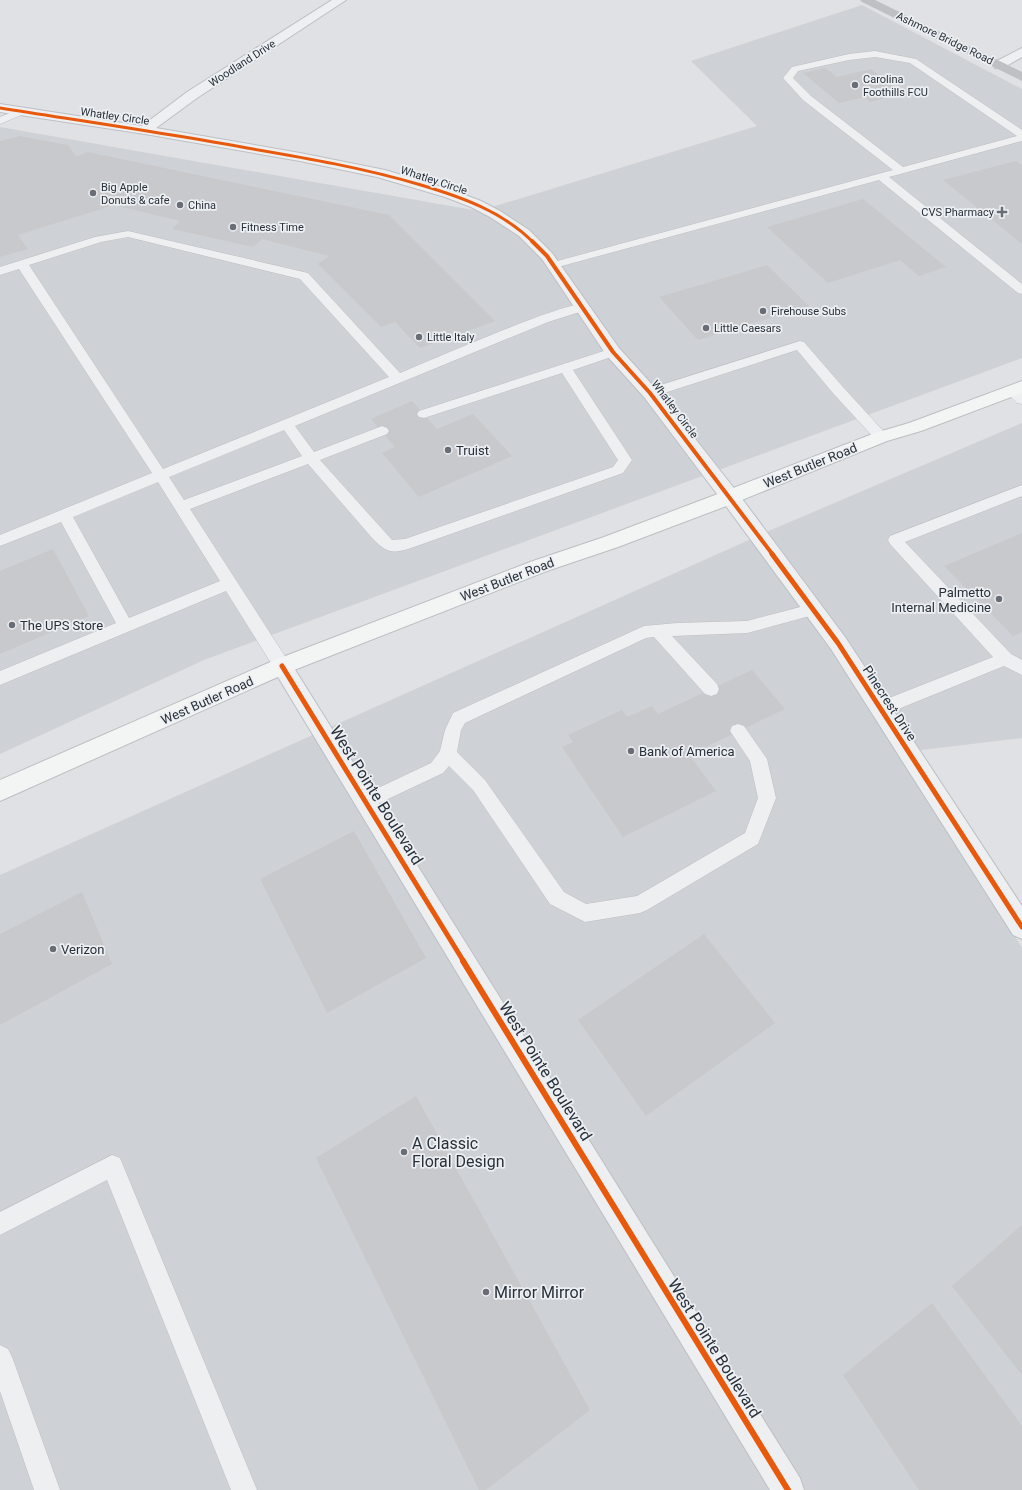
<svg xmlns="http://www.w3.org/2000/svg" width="1022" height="1490" font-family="Roboto,sans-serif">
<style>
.built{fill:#ced1d6}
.building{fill:#c8c9cc}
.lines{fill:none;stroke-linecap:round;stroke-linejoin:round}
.service-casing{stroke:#bdbfc2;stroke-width:1}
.minor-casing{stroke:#bdbfc2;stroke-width:2}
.primary-casing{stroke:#bcbec1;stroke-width:2}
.service{fill:#eeeff1;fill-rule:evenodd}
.minor{fill:#eeeff1;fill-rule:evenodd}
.secondary{fill:#bec0c3;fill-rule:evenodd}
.primary{fill:#f3f4f4;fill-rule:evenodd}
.cycleway-far3-casing{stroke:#edf0f3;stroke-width:4.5}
.cycleway-far2-casing{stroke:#edf0f3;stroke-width:6}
.cycleway-far1-casing{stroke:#edf0f3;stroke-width:8}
.cycleway-casing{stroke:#edf0f3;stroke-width:9}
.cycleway-far3{stroke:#e8590c;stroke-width:3}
.cycleway-far2{stroke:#e8590c;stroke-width:4}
.cycleway-far1{stroke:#e8590c;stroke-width:5}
.cycleway{stroke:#e8590c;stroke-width:6}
.poi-dot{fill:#696e76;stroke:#edf0f3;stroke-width:1.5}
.labels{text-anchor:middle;stroke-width:3.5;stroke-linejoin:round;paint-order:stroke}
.far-street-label{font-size:11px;fill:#29303a;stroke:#edf0f3}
.far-poi-label{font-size:11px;fill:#29303a;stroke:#edf0f3;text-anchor:start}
.poi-label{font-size:13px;fill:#29303a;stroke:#edf0f3;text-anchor:start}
.street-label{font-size:13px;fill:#29303a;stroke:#edf0f3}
.near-street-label{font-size:16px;fill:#29303a;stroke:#edf0f3}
.near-poi-label{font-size:16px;fill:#29303a;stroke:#edf0f3;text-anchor:start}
</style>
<rect width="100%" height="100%" fill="#dfe1e4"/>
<g class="built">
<polygon points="862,5 1022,89 1022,358 204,660 0,754 0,127 479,211 757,126 691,61"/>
<polygon points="1022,423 1022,738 904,752 1022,948 1022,1490 0,1490 0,875 771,530"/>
</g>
<g class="building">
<polygon points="825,68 837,77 871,69 903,94 870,102 865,97 839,103 803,73"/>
<polygon points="19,136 68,145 76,156 88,152 389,215 495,321 420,348 395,322 381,327 318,264 329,256 262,239 253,247 172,229 180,221 114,205 18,235 28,249 0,257 0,141"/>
<polygon points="1016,161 1022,166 1022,244 943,180"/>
<polygon points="863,199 946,267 919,276 900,260 828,283 767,227"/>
<polygon points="767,265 809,306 698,340 659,297"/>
<polygon points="412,401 437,429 473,414 512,456 419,497 382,453 395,447 371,419"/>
<polygon points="1022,533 1022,632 1013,636 944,566"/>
<polygon points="53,549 89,616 0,654 0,571"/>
<polygon points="752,670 785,709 689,755 716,791 623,837 562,747 573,742 568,735 622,710 627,717 652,706 658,714"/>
<polygon points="354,831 426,958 327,1013 260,879"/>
<polygon points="82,892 112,964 0,1025 0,934"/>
<polygon points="704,934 775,1023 646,1116 578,1020"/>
<polygon points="416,1096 590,1410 486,1490 479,1490 316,1158"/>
<polygon points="1022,1225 1022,1375 952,1286"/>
<polygon points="932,1303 1022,1426 1022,1490 919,1490 843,1375"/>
</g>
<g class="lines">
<defs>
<g id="service">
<path d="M875 51 916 59 1022 130V141L889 177 1022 284V294L1018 293 879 180 558 267H550L548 265 550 263 893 170 803 100 783 78 792 67 849 54ZM875 57 910 63 1017 136 903 167 811 96 793 78 798 71 849 60Z"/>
<polygon points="22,108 26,109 27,111 26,113 0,124 0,117"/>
<path d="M128 231 308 273 400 373C427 362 568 300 586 304L588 307 586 310 548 322 295 426 314 452 377 428 382 426 387 428 389 431 387 434 320 460 392 540 405 539 613 467 618 460 562 373 424 418 419 417 417 414 419 411 613 348 617 349 619 352 617 355 573 370 632 460 623 473 411 548C392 554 387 553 373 539L308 464 190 509 288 661 290 666 288 671 282 672 276 671 226 591 0 685V671L116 623 61 522 0 546V535L152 473 19 269 0 275V267L95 237ZM128 237 300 279 389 377 163 469 29 265 101 242ZM284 430 302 456 184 500 169 477ZM158 482 220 581 129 618 73 517Z"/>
<polygon points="800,341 804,342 842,386 886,434 888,437 886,440 881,442 876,440 832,392 797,350 655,396 650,397 645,396 643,393 645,390"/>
<polygon points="1012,387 1017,388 1022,393 1022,404 1017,403 1005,391 1007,388"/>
<polygon points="1022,485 1022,496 905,542 1011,654 1022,660 1022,675 1004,666 886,714 880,716 874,714 872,709 874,704 993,657 890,544 888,540 890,536"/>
<polygon points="812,604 817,606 820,610 817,614 747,633 672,636 717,684 719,689 717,694 711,696 705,694 654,637 646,638 465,723 461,730 457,752 485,780 564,892 586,904 637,896 745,833 758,798 750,761 730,731 732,726 738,724 744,726 767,759 776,798 758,844 647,910 640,913 585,922 550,904 473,790 449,766 443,773 371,807 365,810 359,807 356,802 359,797 431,763 440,751 445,730 453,713 644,626 677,623 747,621"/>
<polygon points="112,1155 120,1158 257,1490 231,1490 107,1180 0,1235 0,1212"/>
<polygon points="0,1345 8,1349 12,1357 60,1490 34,1490 0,1391"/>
</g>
<g id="minor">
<polygon points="332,0 346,0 197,98 156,128 300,153 385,170 455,191 481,201 500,211 529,230 552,253 619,348 656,389 737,492 845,637 1022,906 1022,939 1013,935 831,649 723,502 644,397 607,356 542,259 519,236 490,217 471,207 445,197 377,177 300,161 145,134 0,112 0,104 142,126 187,92"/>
<polygon points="1022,48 1022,57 1003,68 995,68 993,65 995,62"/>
<polygon points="282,658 289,660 800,1478 804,1490 770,1490 275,672 272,666 275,660"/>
</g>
<polygon id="primary" points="1022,381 1022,393 921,431 887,441 737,502 618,547 547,571 289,672 0,801 0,780 275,660 533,561 604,537 723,492 875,433 909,423"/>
</defs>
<use href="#service" class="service-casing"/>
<use href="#minor" class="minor-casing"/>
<use href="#primary" class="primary-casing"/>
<use href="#service" class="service"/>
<use href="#minor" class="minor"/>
<polygon class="secondary" points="860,0 875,0 1022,72 1022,81 862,2"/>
<use href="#primary" class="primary"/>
<defs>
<path id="cycleway-far3" d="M0 108C82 121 165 133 247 148 306 158 364 168 421 185 461 197 502 211 533 242"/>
<polyline id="cycleway-far2" points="532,241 547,256 613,352 650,393 773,555"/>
<g id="cycleway-far1">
<polyline points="772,554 838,643 1022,927"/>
<polyline points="282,666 464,962"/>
</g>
<polyline id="cycleway" points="463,961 788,1490"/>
</defs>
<use href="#cycleway-far3" class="cycleway-far3-casing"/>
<use href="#cycleway-far2" class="cycleway-far2-casing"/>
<use href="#cycleway-far1" class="cycleway-far1-casing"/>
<use href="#cycleway" class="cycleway-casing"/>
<use href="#cycleway-far3" class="cycleway-far3"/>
<use href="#cycleway-far2" class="cycleway-far2"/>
<use href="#cycleway-far1" class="cycleway-far1"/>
<use href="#cycleway" class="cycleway"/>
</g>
<g class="poi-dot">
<circle cx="855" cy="85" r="4"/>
<circle cx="93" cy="193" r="4"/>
<circle cx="180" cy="205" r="4"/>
<path d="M1000 206h4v4h4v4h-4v4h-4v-4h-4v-4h4z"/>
<circle cx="233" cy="227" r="4"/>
<circle cx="763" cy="311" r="4"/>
<circle cx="706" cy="328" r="4"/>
<circle cx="419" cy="337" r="4"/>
<circle cx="448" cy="450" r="4"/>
<circle cx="999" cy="599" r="4"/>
<circle cx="12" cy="625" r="4"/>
<circle cx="631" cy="751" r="4"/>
<circle cx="53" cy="949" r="4"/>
<circle cx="404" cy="1152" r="4"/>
<circle cx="486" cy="1292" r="4"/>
</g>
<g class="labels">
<g class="far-street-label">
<text transform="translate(945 38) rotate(26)" y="4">Ashmore Bridge Road</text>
<text transform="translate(242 63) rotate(-33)" y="4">Woodland Drive</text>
<text transform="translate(115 116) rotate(8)" y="4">Whatley Circle</text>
<text transform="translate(434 180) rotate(18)" y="4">Whatley Circle</text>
<text transform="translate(675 409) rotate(53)" y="4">Whatley Circle</text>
</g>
<g class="far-poi-label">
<text x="863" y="83">Carolina<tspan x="863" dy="13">Foothills FCU</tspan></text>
<text x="101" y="191">Big Apple<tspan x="101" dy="13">Donuts &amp; cafe</tspan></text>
<text x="188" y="209">China</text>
<text x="994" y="216" text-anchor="end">CVS Pharmacy</text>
<text x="241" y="231">Fitness Time</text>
<text x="771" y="315">Firehouse Subs</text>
<text x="714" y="332">Little Caesars</text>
<text x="427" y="341">Little Italy</text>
</g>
<g class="poi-label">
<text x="456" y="455">Truist</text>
<text x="991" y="597" text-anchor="end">Palmetto<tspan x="991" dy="15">Internal Medicine</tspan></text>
<text x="20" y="630">The UPS Store</text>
<text x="639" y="756">Bank of America</text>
<text x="61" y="954">Verizon</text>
</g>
<g class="street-label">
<text transform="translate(810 465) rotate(-22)" y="5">West Butler Road</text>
<text transform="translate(507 579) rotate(-21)" y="5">West Butler Road</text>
<text transform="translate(207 700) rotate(-24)" y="5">West Butler Road</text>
<text transform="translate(890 703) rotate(57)" y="5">Pinecrest Drive</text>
</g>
<g class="near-street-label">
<text transform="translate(377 795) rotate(58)" y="6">West Pointe Boulevard</text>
<text transform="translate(546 1071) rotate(58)" y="6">West Pointe Boulevard</text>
<text transform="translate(715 1348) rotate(58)" y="6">West Pointe Boulevard</text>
</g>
<g class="near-poi-label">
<text x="412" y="1149">A Classic<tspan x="412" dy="18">Floral Design</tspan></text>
<text x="494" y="1298">Mirror Mirror</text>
</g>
</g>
</svg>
